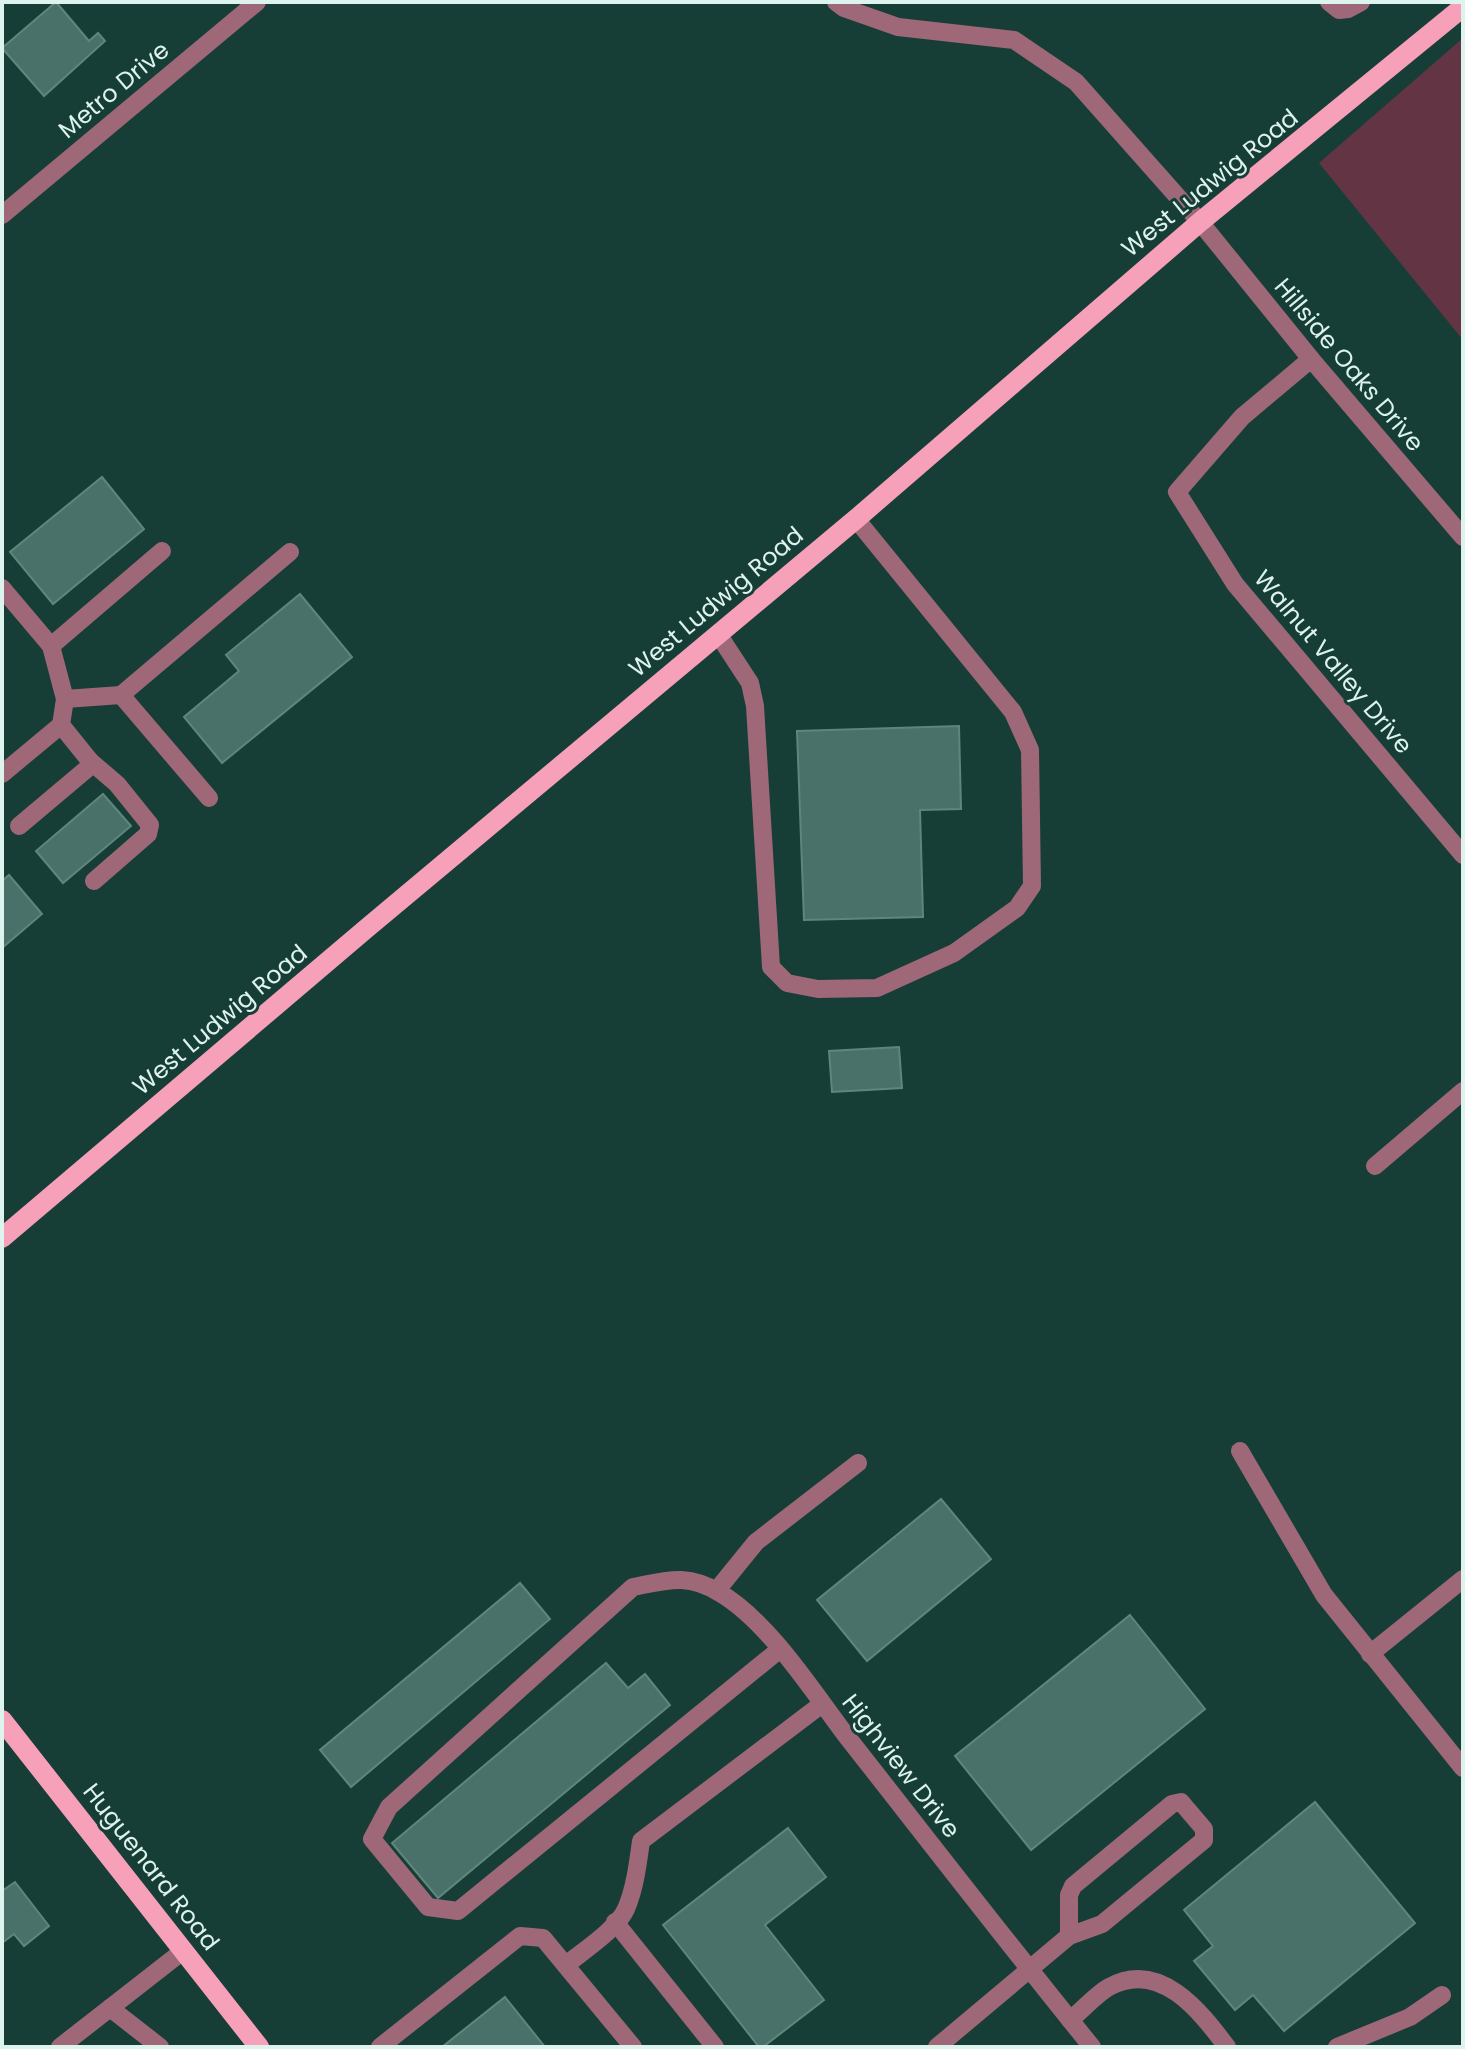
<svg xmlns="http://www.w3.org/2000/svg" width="1465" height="2049" font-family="Poppins,sans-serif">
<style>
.green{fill:#633443}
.building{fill:#497169;stroke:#5e867d;stroke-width:2}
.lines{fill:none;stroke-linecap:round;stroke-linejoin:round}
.minor{stroke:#9e6878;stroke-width:18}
.major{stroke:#f7a0b9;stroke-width:20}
.labels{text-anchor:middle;stroke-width:6;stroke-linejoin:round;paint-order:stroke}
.street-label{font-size:24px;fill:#ddf3ed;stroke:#163e36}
</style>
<rect width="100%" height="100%" fill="#163e36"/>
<polygon class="green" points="1463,38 1463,340 1319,163"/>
<g class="building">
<polygon points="56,2 89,41 98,33 105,41 44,96 2,48"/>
<polygon points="102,477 144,529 53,604 10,552"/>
<polygon points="300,594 352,657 222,763 184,717 239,671 226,655"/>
<polygon points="959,726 961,809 920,810 923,917 804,920 797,731"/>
<polygon points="103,794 131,826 63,883 36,851"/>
<polygon points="9,875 42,914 2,948 2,881"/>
<polygon points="899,1047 902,1088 832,1092 829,1051"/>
<polygon points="941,1499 991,1559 867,1661 817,1600"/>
<polygon points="520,1583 550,1619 351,1787 320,1750"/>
<polygon points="1130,1615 1205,1709 1031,1850 955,1756"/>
<polygon points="606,1663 628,1688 645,1674 670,1705 438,1898 392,1843"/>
<polygon points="1315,1802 1415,1923 1284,2031 1253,1995 1235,2010 1194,1961 1213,1946 1184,1910"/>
<polygon points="788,1828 826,1877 765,1925 824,2000 763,2047 759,2047 663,1925"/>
<polygon points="15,1882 49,1926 24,1946 14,1934 2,1943 2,1891"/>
<polygon points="505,1997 545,2047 442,2047"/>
</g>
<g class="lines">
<g class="minor">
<polyline points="836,2 844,8 898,27 1014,40 1076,82 1200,222 1311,359 1463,537"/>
<polyline points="1329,2 1339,10 1348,9 1361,2"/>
<polyline points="2,215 257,2"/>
<polyline points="1311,359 1242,417 1177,492 1235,584 1463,855"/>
<polyline points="2,588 51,646 65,699 61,725 2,774"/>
<polyline points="718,634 750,683 755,706 771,967 787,983 818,989 877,988 954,953 1017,908 1032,886 1030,750 1013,712 856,519"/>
<polyline points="51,646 162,551"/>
<polyline points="121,695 209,798"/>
<polyline points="65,699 121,695 290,552"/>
<polyline points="90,761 117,784 150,825 148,834 94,881"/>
<polyline points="19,826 89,767 90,761 61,725"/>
<polyline points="1375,1166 1463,1091"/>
<polyline points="1240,1451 1324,1595 1463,1768"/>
<polyline points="717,1590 756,1542 858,1463"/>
<path d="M779 1650 458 1911 428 1907 372 1839 389 1807 633 1587C668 1580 688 1573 720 1593 769 1622 813 1692 848 1738 929 1841 1009 1945 1092 2047"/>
<polyline points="1370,1654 1463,1579"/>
<polyline points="615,1922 715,2047"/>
<path d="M566 1965C583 1951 617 1929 626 1909 635 1888 638 1863 641 1841L822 1704"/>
<polyline points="110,2008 160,2047"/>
<path d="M1070 2020C1083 2010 1095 1995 1109 1987 1160 1959 1200 2011 1227 2047"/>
<polyline points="60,2047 183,1951"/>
<polyline points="380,2047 520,1936 543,1938 633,2047"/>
<polyline points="937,2047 1069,1936 1069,1895 1073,1886 1172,1804 1181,1802 1204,1829 1204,1840 1102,1924 1069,1936"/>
<polyline points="1337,2047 1410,2017 1442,1995"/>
</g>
<g class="major">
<polyline points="2,1238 367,928 856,519 1200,222 1463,7"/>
<polyline points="2,1720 259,2047"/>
</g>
</g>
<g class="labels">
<g class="street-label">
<text transform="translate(114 90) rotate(-40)" y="8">Metro Drive</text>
<text transform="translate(1210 183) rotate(-39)" y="8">West Ludwig Road</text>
<text transform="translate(1349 365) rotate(50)" y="8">Hillside Oaks Drive</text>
<text transform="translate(716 602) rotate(-40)" y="8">West Ludwig Road</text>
<text transform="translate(1333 662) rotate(50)" y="8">Walnut Valley Drive</text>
<text transform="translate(220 1020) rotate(-40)" y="8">West Ludwig Road</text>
<text transform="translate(901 1766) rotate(52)" y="8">Highview Drive</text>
<text transform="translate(151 1867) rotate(52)" y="8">Huguenard Road</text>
</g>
</g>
<rect width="1465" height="2049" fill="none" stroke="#ddf3ed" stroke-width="8"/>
</svg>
